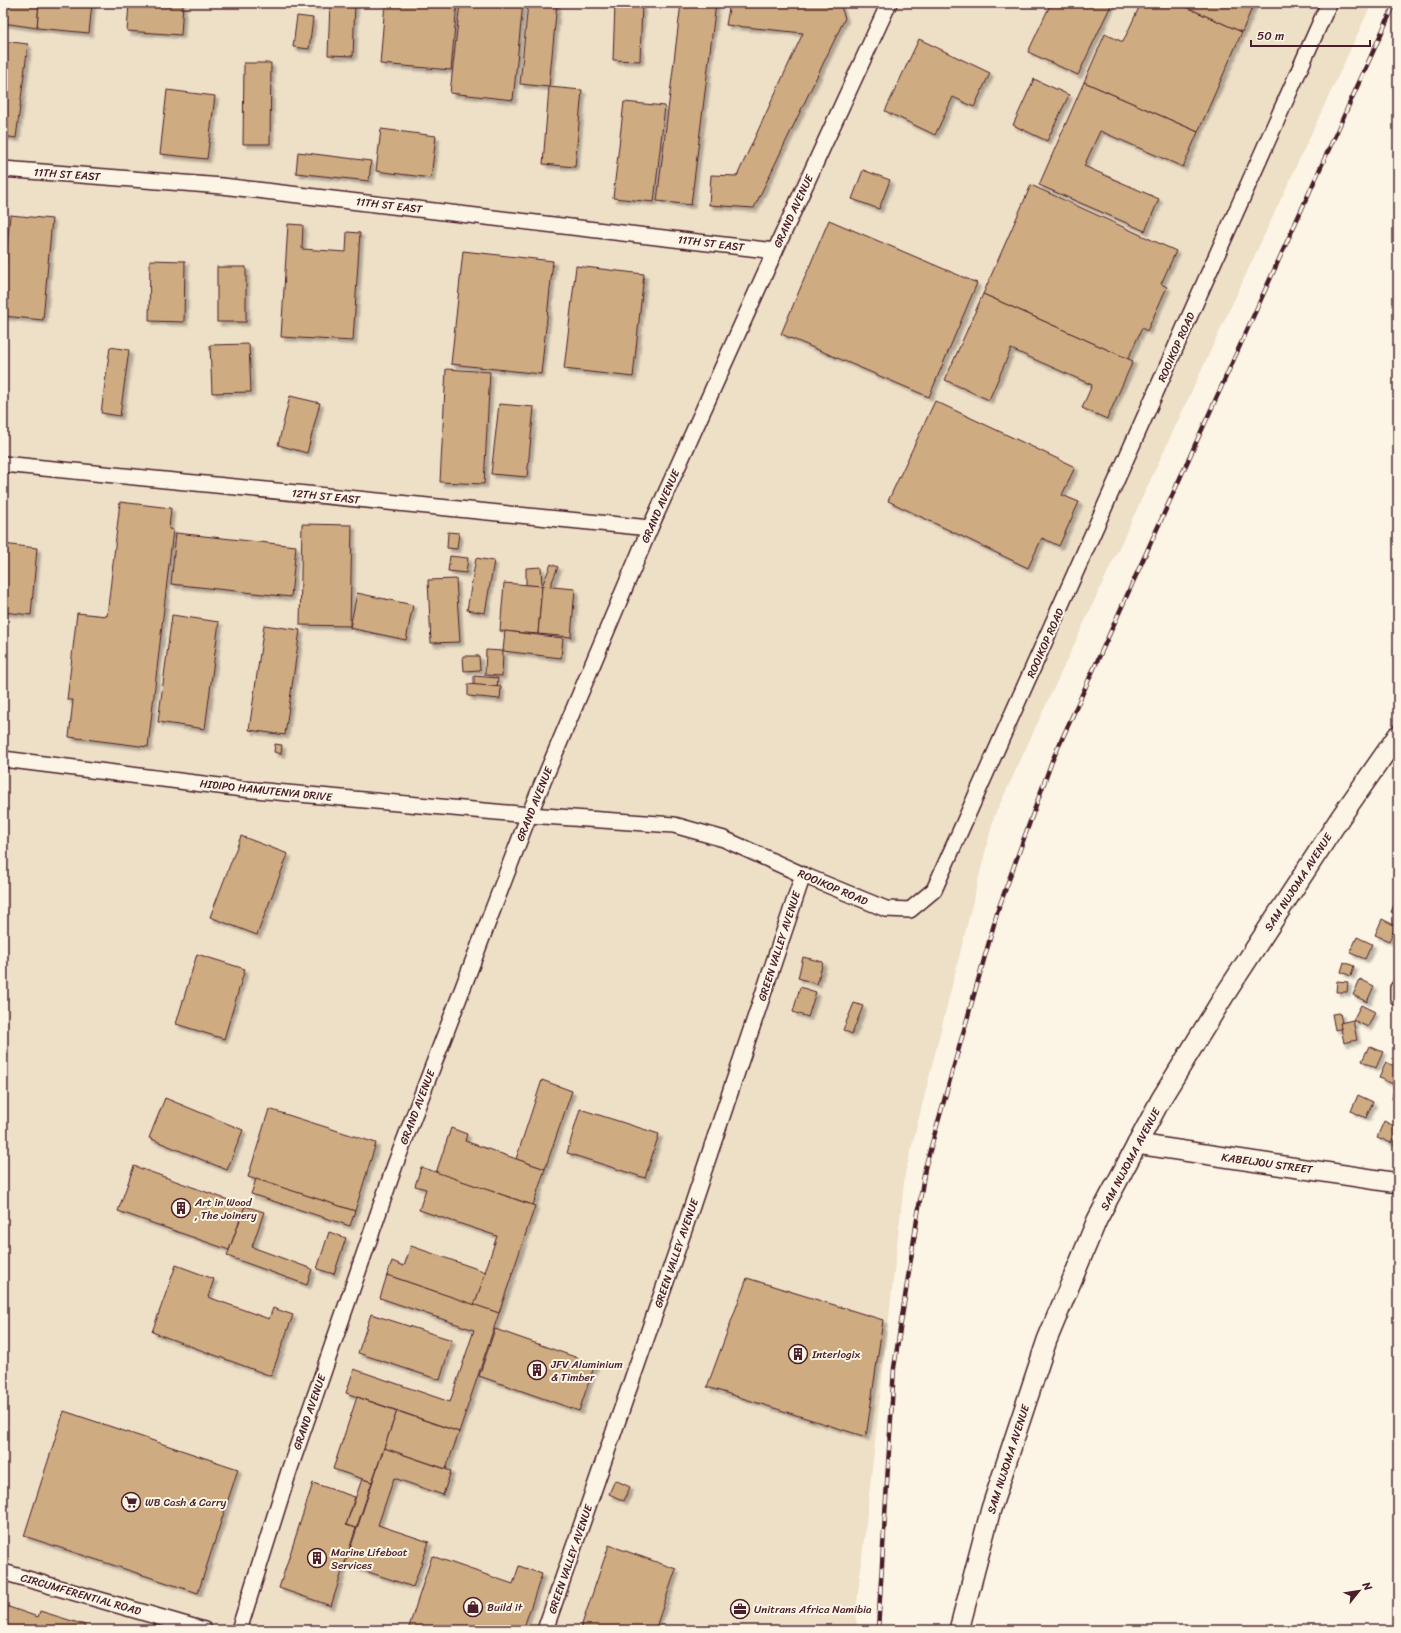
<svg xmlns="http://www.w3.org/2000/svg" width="1401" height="1633" font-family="Sriracha,sans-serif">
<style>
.built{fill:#eedfc7}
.building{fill:#ceab81;stroke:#4a1f2b;filter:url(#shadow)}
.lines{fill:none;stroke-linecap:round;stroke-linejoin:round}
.minor-casing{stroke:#4a1f2b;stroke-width:18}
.tertiary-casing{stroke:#4a1f2b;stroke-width:22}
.minor{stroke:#fcf5e5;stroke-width:15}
.tertiary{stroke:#fcf5e5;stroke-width:19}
.rail-casing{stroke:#4a1f2b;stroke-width:4.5}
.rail{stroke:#fcf5e5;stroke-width:3;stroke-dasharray:9;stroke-linecap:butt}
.labels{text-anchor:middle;stroke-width:4;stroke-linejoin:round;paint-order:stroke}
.street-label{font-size:11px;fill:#4a1f2b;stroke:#fcf5e5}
.poi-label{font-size:11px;fill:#4a1f2b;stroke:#fcf5e5;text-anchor:start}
</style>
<defs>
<filter id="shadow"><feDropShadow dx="3.5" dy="3.5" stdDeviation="1" flood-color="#0004"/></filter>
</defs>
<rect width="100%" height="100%" fill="#fcf5e5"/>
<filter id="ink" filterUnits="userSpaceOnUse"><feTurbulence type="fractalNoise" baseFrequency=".025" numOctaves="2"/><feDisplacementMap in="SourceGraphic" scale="8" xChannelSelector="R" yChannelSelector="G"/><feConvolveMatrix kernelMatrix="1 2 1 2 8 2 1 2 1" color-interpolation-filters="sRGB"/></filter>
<g filter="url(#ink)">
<polygon class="built" points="3,3 1372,3 994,817 905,1174 856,1612 857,1630 3,1630"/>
<g class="building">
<polygon points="3,3 39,3 37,28 3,23"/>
<polygon points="39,3 92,3 89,33 37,28"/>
<polygon points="129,3 183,3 181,35 127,31"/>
<polygon points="298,3 320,3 320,6"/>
<polygon points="330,3 355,3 353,56 328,55"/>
<polygon points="385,3 457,3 451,70 380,64"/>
<polygon points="460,3 523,3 513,100 450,93"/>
<polygon points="528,3 557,3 549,87 520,84"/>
<polygon points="615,3 642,3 640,61 613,60"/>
<polygon points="681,3 716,3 691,205 657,201"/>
<polygon points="730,3 827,3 840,4 845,18 754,208 709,205 711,175 737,176 803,33 726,25"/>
<polygon points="1051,3 1112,3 1078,75 1028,52"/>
<polygon points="1141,3 1177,3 1242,32 1198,132 1084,82 1105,34 1123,42"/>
<polygon points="1177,3 1254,3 1242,32"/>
<polygon points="297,16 313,18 309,49 293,47"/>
<polygon points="919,39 990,73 974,107 953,97 935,135 885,111"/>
<polygon points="3,41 28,44 16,138 3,136"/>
<polygon points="244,63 271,63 270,144 243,144"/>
<polygon points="1034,79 1069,95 1047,141 1013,125"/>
<polygon points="1084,82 1198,132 1183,167 1100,131 1084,166 1159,199 1145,231 1039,185"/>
<polygon points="549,87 582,90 575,167 543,164"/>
<polygon points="167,90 215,96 207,159 160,154"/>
<polygon points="624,102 665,106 654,202 613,198"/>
<polygon points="381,129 436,136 431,178 376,171"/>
<polygon points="298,152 371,161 369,181 296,173"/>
<polygon points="863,170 890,180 879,209 852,199"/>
<polygon points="1031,185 1176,251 1161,284 1167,287 1147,331 1142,328 1128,359 983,294"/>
<polygon points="10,215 52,219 43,320 3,316 3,294"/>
<polygon points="829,220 977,283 929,397 781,334"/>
<polygon points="288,224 303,225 302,249 346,252 347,232 360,233 353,341 281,337"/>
<polygon points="463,251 553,261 541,374 451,364"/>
<polygon points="150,260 185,261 184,322 149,321"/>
<polygon points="576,266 644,274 633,377 564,369"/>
<rect x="217" y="267" width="29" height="55"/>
<polygon points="983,294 1133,361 1107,419 1082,408 1092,385 1011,349 989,400 945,380"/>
<polygon points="249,344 251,392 212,393 210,345"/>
<polygon points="110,347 129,350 120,416 101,413"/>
<polygon points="446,369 490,372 484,484 440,482"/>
<polygon points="290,396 320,403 307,453 278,445"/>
<polygon points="935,401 1075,467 1062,495 1079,502 1059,546 1042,538 1028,568 888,501"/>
<polygon points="499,404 534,407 527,477 491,474"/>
<polygon points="120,502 171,508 169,529 173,530 148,747 69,737 73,700 67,700 77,613 107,616"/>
<polygon points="302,524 352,525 350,626 300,625"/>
<polygon points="448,532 459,533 457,549 447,548"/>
<polygon points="176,533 296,546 291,597 171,584"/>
<polygon points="3,544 37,548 31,615 3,612"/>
<polygon points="450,556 468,558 466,573 448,571"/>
<polygon points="476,558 494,561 485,613 467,610"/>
<polygon points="551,564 558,567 550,587 542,586"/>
<polygon points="541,567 542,586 526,585 526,568"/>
<polygon points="456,579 460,642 431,643 428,580"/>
<polygon points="504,583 542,586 538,634 500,631"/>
<polygon points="542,586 575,589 571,637 538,634"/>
<polygon points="357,593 413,605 406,640 350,628"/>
<polygon points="172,615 219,622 205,729 158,722"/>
<polygon points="264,625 300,630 285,735 249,730"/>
<polygon points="505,631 563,638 561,658 503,651"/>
<polygon points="486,650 503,651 502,676 485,675"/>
<polygon points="463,656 479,656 480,670 464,671"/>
<polygon points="474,676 498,678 497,687 474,685"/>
<polygon points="468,684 501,687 500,699 468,696"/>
<polygon points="275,744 282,745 281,754 274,752"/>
<polygon points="241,836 288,854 257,935 210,917"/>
<polygon points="1398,896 1398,915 1391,912"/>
<polygon points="1382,919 1396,926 1389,941 1375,935"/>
<polygon points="1357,937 1372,944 1365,959 1350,953"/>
<polygon points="197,954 245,969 224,1039 176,1024"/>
<polygon points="803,957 823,962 817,984 798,978"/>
<polygon points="1344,962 1354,966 1351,976 1341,972"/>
<polygon points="1360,979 1374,986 1367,1002 1353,995"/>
<polygon points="1337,981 1348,982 1347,992 1336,992"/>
<polygon points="800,987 816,992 808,1017 793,1012"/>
<polygon points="854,1003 863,1006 852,1034 843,1030"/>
<polygon points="1361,1005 1375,1012 1368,1027 1353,1020"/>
<polygon points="1340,1013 1343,1028 1335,1030 1332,1014"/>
<polygon points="1353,1020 1357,1040 1344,1043 1340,1023"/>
<polygon points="1369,1046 1383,1052 1376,1068 1362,1061"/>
<polygon points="1386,1062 1398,1068 1398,1074 1393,1084 1379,1078"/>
<polygon points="542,1080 572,1091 545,1169 516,1159"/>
<polygon points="1394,1088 1398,1089 1398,1100 1392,1099"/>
<polygon points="1358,1095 1373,1102 1366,1118 1351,1111"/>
<polygon points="165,1098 243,1130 227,1170 149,1138"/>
<polygon points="269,1109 376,1143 355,1211 248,1177"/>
<polygon points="580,1109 659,1134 645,1178 567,1153"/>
<polygon points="1384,1121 1398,1128 1391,1143 1377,1137"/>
<polygon points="451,1128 467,1134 465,1141 545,1169 533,1205 436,1173"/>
<polygon points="134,1166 245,1206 229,1250 118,1211"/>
<polygon points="421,1167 535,1206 499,1313 474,1305 497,1236 419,1210 426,1189 415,1186"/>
<polygon points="256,1179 355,1211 350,1226 251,1194"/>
<polygon points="245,1206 264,1212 252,1247 312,1269 307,1285 227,1256"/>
<polygon points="329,1232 346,1238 334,1274 317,1269"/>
<polygon points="411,1246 486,1272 474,1305 387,1275 392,1261 404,1266"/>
<polygon points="176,1265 214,1279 208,1297 269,1319 273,1308 293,1315 271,1376 152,1332"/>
<polygon points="387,1275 499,1313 459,1432 346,1393 354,1369 450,1402 474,1330 380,1298"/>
<polygon points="747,1278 883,1320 866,1437 707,1387"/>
<polygon points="371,1314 452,1340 440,1380 358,1353"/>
<polygon points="495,1329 595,1364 579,1411 479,1376"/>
<polygon points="357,1397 397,1411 372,1482 333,1469"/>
<polygon points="64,1411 238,1469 198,1593 24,1536"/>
<polygon points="397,1411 459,1432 446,1469 384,1448"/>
<polygon points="384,1448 451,1471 443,1495 394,1478 378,1525 429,1542 413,1587 345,1564"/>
<polygon points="362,1479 372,1482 356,1529 346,1525"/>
<polygon points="615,1480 630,1487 624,1501 609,1494"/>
<polygon points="313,1483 355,1497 346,1525 356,1528 331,1606 279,1588"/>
<polygon points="609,1545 676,1569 655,1630 580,1630"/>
<polygon points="432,1556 513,1584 519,1566 542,1574 523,1630 408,1630"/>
<polygon points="3,1605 38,1617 40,1611 85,1625 83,1630 3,1630"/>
</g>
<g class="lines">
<defs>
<g id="minor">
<polyline points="3,169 222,186 775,251"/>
<polyline points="3,464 650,528"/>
<polyline points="3,759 243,789 529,815 674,825 724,839 803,875 886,909 910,910 934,890 1329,3"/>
<polyline points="1398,988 1398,998"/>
<polyline points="3,1572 204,1630"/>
<polyline points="239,1630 290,1468 395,1165 529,815 650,528 775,251 889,3"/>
<polyline points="545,1630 685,1227 803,875"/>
</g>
<g id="tertiary">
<polyline points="1137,1144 1398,1183"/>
<polyline points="959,1630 991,1509 1047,1340 1097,1220 1161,1099 1224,996 1340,818 1398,735"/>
</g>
</defs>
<use href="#minor" class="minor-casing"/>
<use href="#tertiary" class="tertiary-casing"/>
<use href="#minor" class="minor"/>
<use href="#tertiary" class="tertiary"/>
<defs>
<polyline id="rail" points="878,1630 894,1368 925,1168 998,910 1052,761 1395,3"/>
</defs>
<use href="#rail" class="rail-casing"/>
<use href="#rail" class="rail"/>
</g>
</g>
<defs>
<symbol id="building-ring" viewBox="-11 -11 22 22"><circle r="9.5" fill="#fcf5e5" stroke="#4a1f2b" stroke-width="1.5"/><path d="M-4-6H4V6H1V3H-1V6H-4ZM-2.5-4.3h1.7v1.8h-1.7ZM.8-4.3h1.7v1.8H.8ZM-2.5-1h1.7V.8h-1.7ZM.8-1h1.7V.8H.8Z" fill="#4a1f2b"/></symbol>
<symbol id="supermarket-ring" viewBox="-11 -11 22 22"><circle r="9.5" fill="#fcf5e5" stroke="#4a1f2b" stroke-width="1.5"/><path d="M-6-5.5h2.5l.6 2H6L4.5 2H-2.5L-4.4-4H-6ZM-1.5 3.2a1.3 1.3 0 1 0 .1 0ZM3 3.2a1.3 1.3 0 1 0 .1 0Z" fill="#4a1f2b"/></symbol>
<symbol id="shop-ring" viewBox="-11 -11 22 22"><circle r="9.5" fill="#fcf5e5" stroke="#4a1f2b" stroke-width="1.5"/><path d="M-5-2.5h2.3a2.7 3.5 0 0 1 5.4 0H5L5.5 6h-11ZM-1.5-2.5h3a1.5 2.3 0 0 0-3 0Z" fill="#4a1f2b"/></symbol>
<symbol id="office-ring" viewBox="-11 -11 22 22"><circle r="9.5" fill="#fcf5e5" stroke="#4a1f2b" stroke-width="1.5"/><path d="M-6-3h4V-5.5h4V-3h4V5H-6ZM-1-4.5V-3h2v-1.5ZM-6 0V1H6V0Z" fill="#4a1f2b"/></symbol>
</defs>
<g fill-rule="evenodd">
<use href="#building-ring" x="170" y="1197" width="22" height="22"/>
<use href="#building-ring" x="787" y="1343" width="22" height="22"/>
<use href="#building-ring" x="526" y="1359" width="22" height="22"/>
<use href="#supermarket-ring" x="120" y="1491" width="22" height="22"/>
<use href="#building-ring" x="306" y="1547" width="22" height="22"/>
<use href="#shop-ring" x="462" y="1596" width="22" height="22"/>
<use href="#office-ring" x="729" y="1598" width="22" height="22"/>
</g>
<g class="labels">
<g class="street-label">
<text transform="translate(67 174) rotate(4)" y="4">11TH ST EAST</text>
<text transform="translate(389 205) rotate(7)" y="4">11TH ST EAST</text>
<text transform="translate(793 211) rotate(-65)" y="4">GRAND AVENUE</text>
<text transform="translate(711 243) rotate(7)" y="4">11TH ST EAST</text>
<text transform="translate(1176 347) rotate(-66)" y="4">ROOIKOP ROAD</text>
<text transform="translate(326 496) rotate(6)" y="4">12TH ST EAST</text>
<text transform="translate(660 506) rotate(-66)" y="4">GRAND AVENUE</text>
<text transform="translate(1045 643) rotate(-66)" y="4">ROOIKOP ROAD</text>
<text transform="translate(266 790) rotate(6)" y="4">HIDIPO HAMUTENYA DRIVE</text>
<text transform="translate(534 804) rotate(-68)" y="4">GRAND AVENUE</text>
<text transform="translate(1298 882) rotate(-57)" y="4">SAM NUJOMA AVENUE</text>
<text transform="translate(833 887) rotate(23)" y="4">ROOIKOP ROAD</text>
<text transform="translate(779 946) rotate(-72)" y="4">GREEN VALLEY AVENUE</text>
<text transform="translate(417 1107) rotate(-69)" y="4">GRAND AVENUE</text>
<text transform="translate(1130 1159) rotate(-62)" y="4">SAM NUJOMA AVENUE</text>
<text transform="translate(1267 1163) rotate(8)" y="4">KABELJOU STREET</text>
<text transform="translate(676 1253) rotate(-71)" y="4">GREEN VALLEY AVENUE</text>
<text transform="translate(309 1412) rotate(-71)" y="4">GRAND AVENUE</text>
<text transform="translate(1008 1459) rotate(-72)" y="4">SAM NUJOMA AVENUE</text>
<text transform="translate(570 1559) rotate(-71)" y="4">GREEN VALLEY AVENUE</text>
<text transform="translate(81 1594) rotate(16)" y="4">CIRCUMFERENTIAL ROAD</text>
</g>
<g class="poi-label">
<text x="195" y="1206">Art in Wood<tspan x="195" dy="13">, The Joinery</tspan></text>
<text x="812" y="1358">Interlogix</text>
<text x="551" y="1368">JFV Aluminium<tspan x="551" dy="13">&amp; Timber</tspan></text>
<text x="145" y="1506">WB Cash &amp; Carry</text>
<text x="331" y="1556">Marine Lifeboat<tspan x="331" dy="13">Services</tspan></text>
<text x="487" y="1611">Build it</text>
<text x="754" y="1613">Unitrans Africa Namibia</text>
</g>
</g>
<rect width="1401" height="1633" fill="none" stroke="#fcf5e5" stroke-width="16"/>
<rect x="8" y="8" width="1385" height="1617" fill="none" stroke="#4a1f2b" stroke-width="1.5" filter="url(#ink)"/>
<g transform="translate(1359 1591) rotate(60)" stroke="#fcf5e5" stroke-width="3" paint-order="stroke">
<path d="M0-3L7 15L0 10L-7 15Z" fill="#4a1f2b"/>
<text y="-6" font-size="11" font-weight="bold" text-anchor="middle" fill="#4a1f2b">N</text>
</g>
<path d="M1251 40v6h119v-6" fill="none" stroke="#4a1f2b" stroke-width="2"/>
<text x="1257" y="40" font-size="12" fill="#4a1f2b" stroke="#fcf5e5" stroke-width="3" paint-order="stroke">50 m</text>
</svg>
